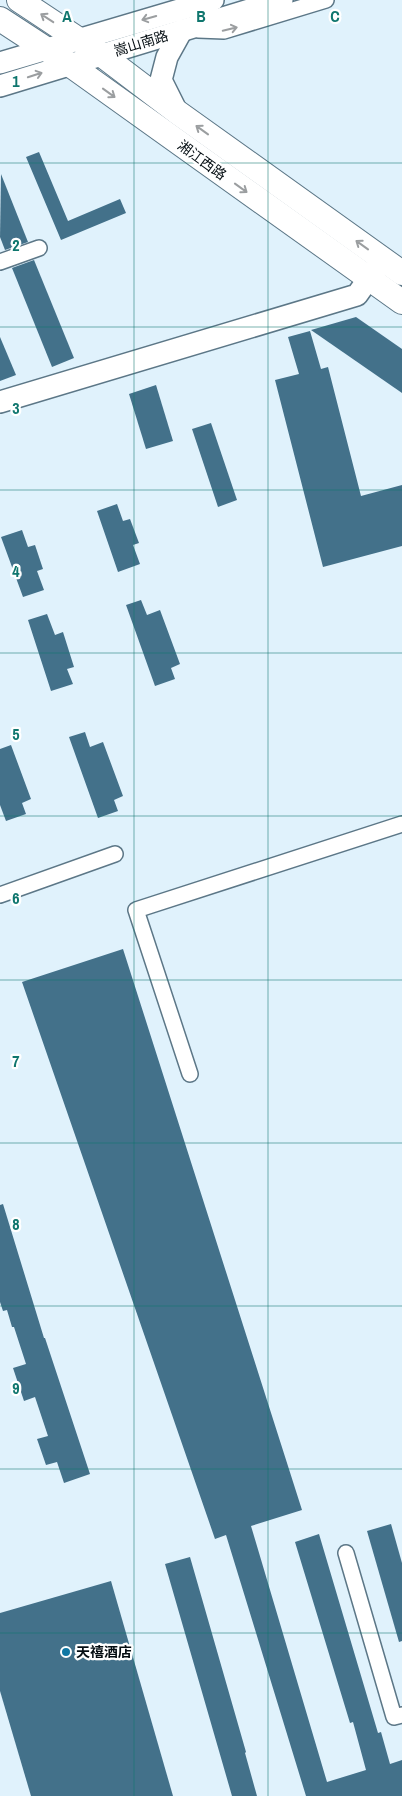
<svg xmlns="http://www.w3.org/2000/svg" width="402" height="1796" font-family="'Archivo Narrow','Noto Sans SC',sans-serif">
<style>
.building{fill:#43718a}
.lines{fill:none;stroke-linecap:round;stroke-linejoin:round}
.street-casing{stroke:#5c7787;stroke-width:18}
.secondary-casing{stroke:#5c7787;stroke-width:24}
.primary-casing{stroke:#5c7787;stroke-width:26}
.street{stroke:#fff;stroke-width:15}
.secondary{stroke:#fff;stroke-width:21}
.primary{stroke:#fff;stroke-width:24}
.oneway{stroke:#9b9ea0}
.grid{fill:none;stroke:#0f766e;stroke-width:1;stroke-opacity:0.55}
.poi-dot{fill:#1077a3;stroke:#fff;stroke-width:2}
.labels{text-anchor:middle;stroke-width:4.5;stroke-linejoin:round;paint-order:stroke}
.street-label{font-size:14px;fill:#040d12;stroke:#fff}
.poi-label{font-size:14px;font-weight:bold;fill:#040d12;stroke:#fff;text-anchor:start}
.grid-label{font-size:16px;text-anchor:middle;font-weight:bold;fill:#0f766e;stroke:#fff;stroke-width:4.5;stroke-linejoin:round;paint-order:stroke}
</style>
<rect width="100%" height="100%" fill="#e0f2fc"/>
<g class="building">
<polygon points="39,152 68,221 120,199 126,213 61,240 26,157"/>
<polygon points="1,174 28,242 5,250 0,237"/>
<polygon points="34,260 74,358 52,367 12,268"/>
<polygon points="356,317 402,349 402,393 311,330"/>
<polygon points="310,331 321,369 328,367 361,496 402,485 402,546 323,567 275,380 299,374 288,337"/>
<polygon points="0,337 16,375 0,381"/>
<polygon points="156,385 173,441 146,449 129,394"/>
<polygon points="211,423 237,500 218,507 192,429"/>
<polygon points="117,504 123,521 130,519 139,543 133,545 140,564 118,572 97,511"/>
<polygon points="22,530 28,547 35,545 43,569 37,571 44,590 23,597 1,537"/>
<polygon points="141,600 147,615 160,610 180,664 171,668 175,679 155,686 126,605"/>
<polygon points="47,614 55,635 63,632 74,667 67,669 73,684 51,691 28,620"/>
<polygon points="85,732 90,747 103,742 123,796 114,800 118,811 98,818 69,737"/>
<polygon points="11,745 31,799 22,803 26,814 6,821 0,805 0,749"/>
<polygon points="123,949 302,1510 251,1526 327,1782 366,1770 353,1722 350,1723 295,1542 319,1534 378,1733 381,1732 390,1764 402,1760 402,1796 306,1796 226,1535 215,1539 22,982"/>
<polygon points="3,1204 44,1338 45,1338 90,1474 64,1483 57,1462 46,1465 37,1439 48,1436 35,1397 24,1401 13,1368 26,1364 14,1327 12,1327 7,1310 3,1311 0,1302 0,1205"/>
<polygon points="391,1524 402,1563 402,1641 399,1642 367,1531"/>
<polygon points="190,1557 246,1752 245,1753 257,1796 232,1796 165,1564"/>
<polygon points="111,1581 173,1796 31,1796 0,1691 0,1613"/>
</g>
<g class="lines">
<defs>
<g id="street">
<polyline points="198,30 224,31 326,0"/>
<polyline points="0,262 39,248"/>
<polyline points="0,895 115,854"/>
<polyline points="190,1074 136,910 402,824"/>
<polyline points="346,1553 394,1717 402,1715"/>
</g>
<g id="secondary">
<polyline points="0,63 213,0"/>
<polyline points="0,86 282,0"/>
<polyline points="177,112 161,80 167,57 182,30"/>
<polyline points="0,402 357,295 379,264"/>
</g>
<g id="primary">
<polyline points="19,0 102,55 177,112 402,273"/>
<polyline points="0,19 69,64 402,302"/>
</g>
</defs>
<use href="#street" class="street-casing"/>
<use href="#secondary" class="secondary-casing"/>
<use href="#primary" class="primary-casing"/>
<use href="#street" class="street"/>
<use href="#secondary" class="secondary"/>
<use href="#primary" class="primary"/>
</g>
<defs><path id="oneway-shaft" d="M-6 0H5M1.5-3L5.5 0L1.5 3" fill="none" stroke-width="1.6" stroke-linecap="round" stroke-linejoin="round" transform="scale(1.25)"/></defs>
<g class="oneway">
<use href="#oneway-shaft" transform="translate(47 18) rotate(-147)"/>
<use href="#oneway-shaft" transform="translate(149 18) rotate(164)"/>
<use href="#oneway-shaft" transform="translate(230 29) rotate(-14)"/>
<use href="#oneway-shaft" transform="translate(35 75) rotate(-18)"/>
<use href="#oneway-shaft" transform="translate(109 93) rotate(36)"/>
<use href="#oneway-shaft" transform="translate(202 130) rotate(-144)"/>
<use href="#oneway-shaft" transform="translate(241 188) rotate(36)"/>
<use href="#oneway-shaft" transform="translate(362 245) rotate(-144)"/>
</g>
<path class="grid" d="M134 0V1796M268 0V1796M0 163H402M0 327H402M0 490H402M0 653H402M0 816H402M0 980H402M0 1143H402M0 1306H402M0 1469H402M0 1633H402"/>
<circle class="poi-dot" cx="66" cy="1652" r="5"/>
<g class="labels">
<g class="street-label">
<text transform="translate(141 43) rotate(-17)" y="5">嵩山南路</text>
<text transform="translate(202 160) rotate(36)" y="5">湘江西路</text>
</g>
<g class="poi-label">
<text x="76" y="1657">天禧酒店</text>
</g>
</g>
<g class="grid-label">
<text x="67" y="22">A</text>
<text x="201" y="22">B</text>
<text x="335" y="22">C</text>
<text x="16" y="87">1</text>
<text x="16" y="251">2</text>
<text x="16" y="414">3</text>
<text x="16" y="577">4</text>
<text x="16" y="740">5</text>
<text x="16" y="904">6</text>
<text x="16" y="1067">7</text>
<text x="16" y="1230">8</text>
<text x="16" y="1394">9</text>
</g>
</svg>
